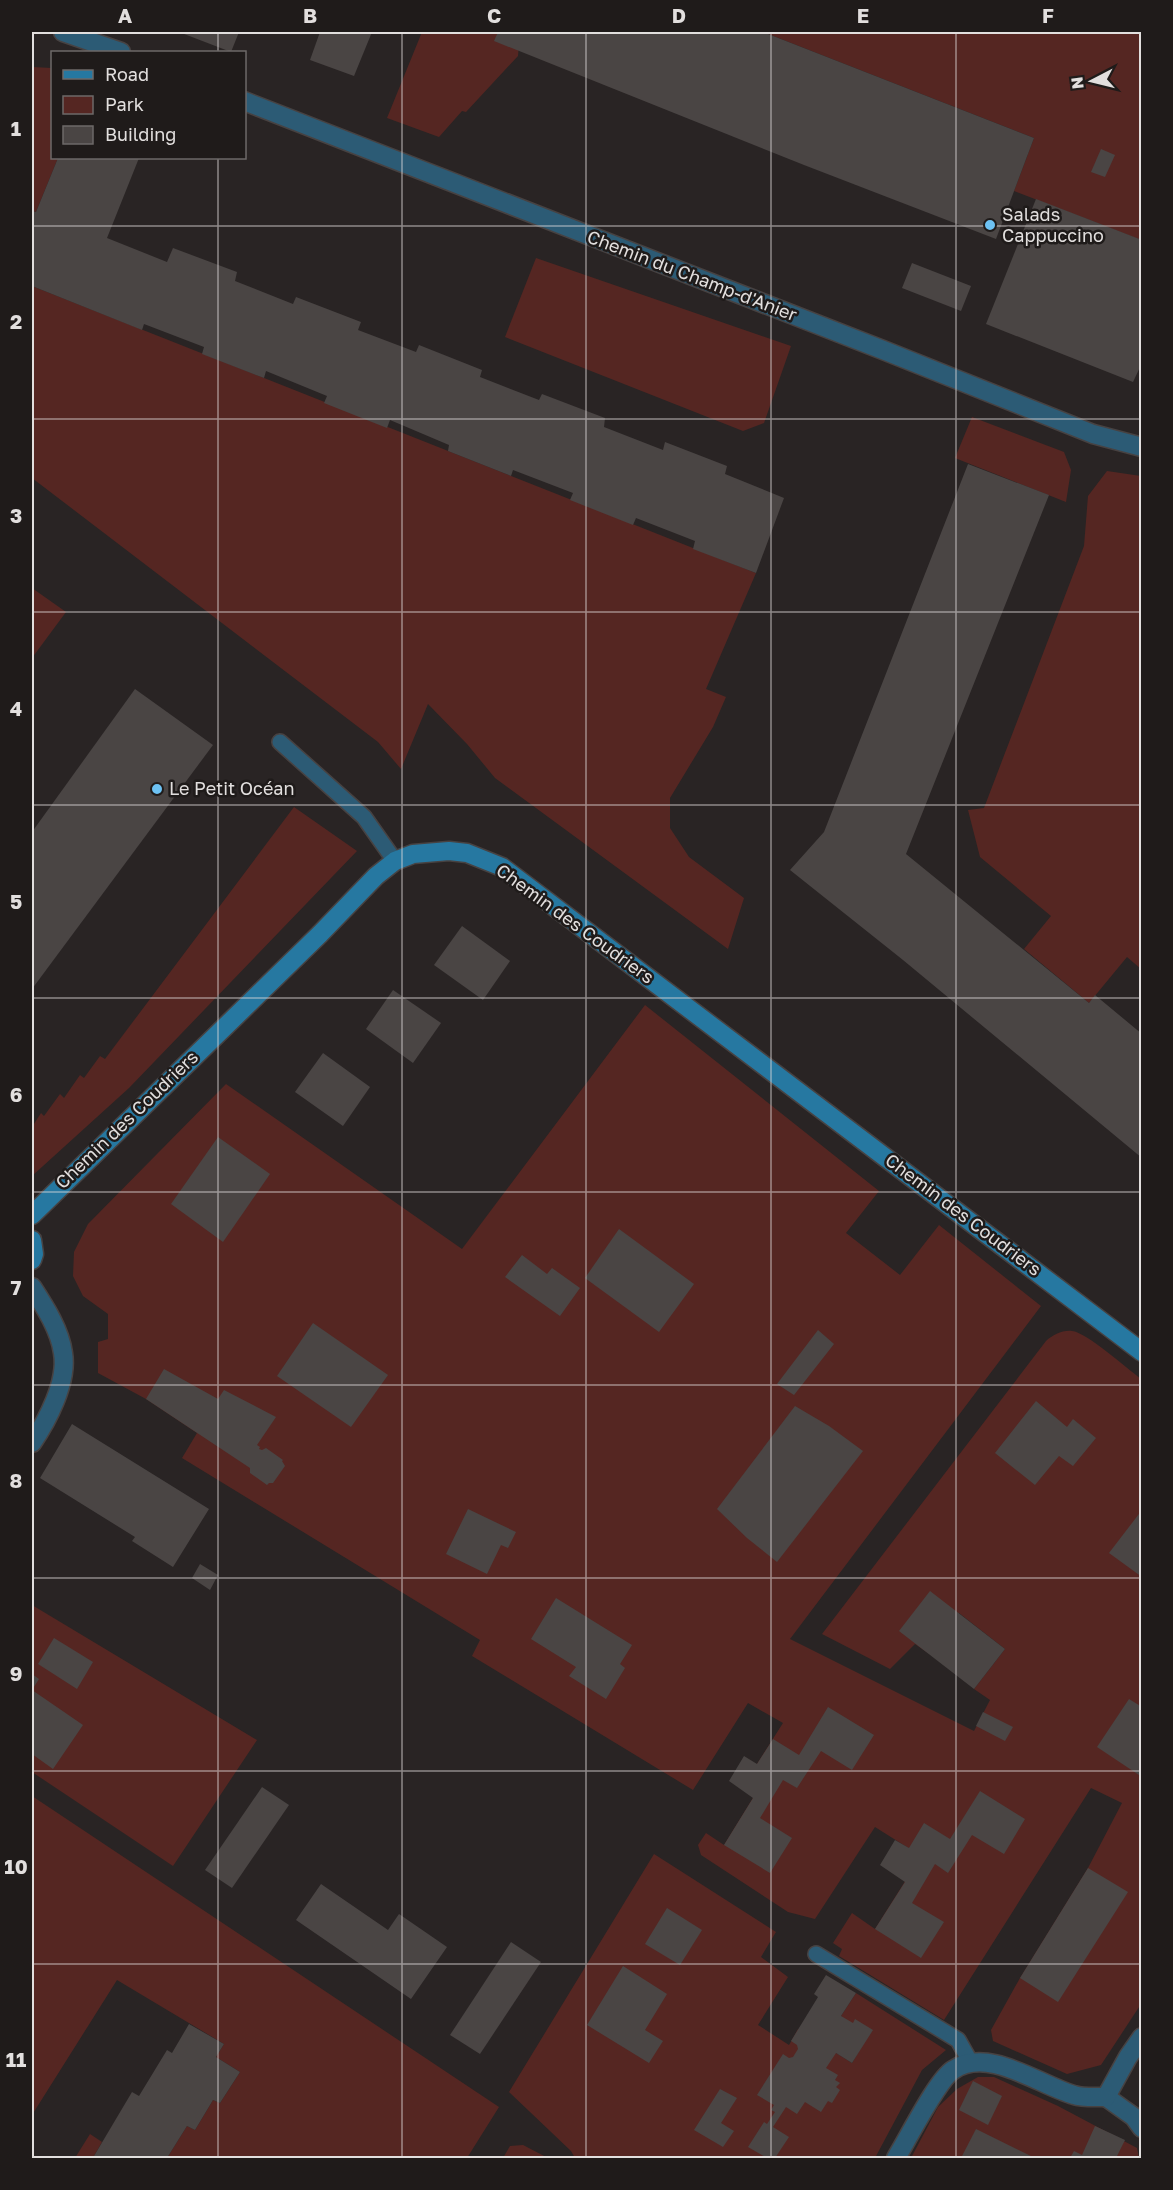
<svg xmlns="http://www.w3.org/2000/svg" width="1173" height="2190" font-family="'Golos Text',sans-serif">
<style>
.green{fill:#552622}
.building{fill:#4a4544}
.lines{fill:none;stroke-linecap:round;stroke-linejoin:round}
.lane-casing{stroke:#474242;stroke-width:18}
.street-casing{stroke:#474242;stroke-width:21}
.secondary-casing{stroke:#474242;stroke-width:21}
.lane{stroke:#2c5b75;stroke-width:15}
.street{stroke:#2c5b75;stroke-width:18}
.secondary{stroke:#2678a1;stroke-width:18}
.grid{fill:none;stroke:#e2dfde;stroke-width:1.5;stroke-opacity:0.55}
.poi-dot{fill:#6dc2f3;stroke:#1f1b1a;stroke-width:2}
.labels{text-anchor:middle;stroke-width:5;stroke-linejoin:round;paint-order:stroke}
.poi-label{font-size:18px;fill:#e2dfde;stroke:#1f1b1a;text-anchor:start}
.street-label{font-size:18px;fill:#e2dfde;stroke:#1f1b1a}
.neatline{fill:none;stroke:#e2dfde;stroke-width:2}
.grid-label{font-size:20px;text-anchor:middle;font-weight:bold;fill:#e2dfde}
</style>
<rect width="100%" height="100%" fill="#292424"/>
<g class="green">
<polygon points="422,32 520,32 518,56 466,112 462,111 439,137 387,118"/>
<polygon points="763,32 1141,32 1141,240 1014,191 1034,138"/>
<polygon points="32,67 52,68 52,158 58,158 36,212 32,211"/>
<polygon points="536,258 791,346 764,423 743,431 505,337"/>
<polygon points="32,286 756,573 706,689 726,697 713,727 670,798 670,828 689,857 744,898 728,949 495,778 467,744 428,704 401,769 378,742 32,478"/>
<polygon points="972,417 1064,452 1071,470 1066,502 955,458"/>
<polygon points="1107,471 1141,476 1141,969 1127,957 1089,1003 1024,949 1051,916 980,857 968,810 984,808 1084,546 1088,496"/>
<polygon points="32,588 66,612 32,658"/>
<polygon points="294,807 357,851 129,1088 32,1176 32,1127 41,1113 44,1116 60,1094 64,1098 80,1075 84,1078 100,1056 105,1059"/>
<path d="M645 1005 879 1191 846 1233 900 1275 939 1225 1041 1306 790 1639 974 1731 990 1700 974 1689 1005 1649 959 1613 928 1653 915 1644 890 1669 822 1634 1046 1341C1053 1335 1062 1330 1072 1331 1086 1332 1128 1369 1141 1379V2004L1101 2065 1067 2074 993 2041 991 2030 1020 1978 1088 1868 1122 1803 1091 1788 944 2020 839 1956 842 1949 833 1943 852 1913 875 1929 921 1856 875 1827 815 1919 788 1912 701 1855 698 1845 706 1833 724 1845 769 1772 757 1764 783 1723 748 1703 693 1790 472 1656 480 1640 182 1458 197 1433 146 1399 98 1373V1342L108 1339V1314L83 1296 73 1276 74 1252 88 1224 226 1084 462 1249Z"/>
<polygon points="32,1605 257,1740 173,1866 32,1772"/>
<polygon points="32,1796 499,2107 467,2158 167,2158 187,2126 195,2130 213,2100 220,2103 240,2072 216,2057 224,2044 117,1980 32,2115"/>
<polygon points="654,1854 776,1932 761,1957 788,1977 758,2025 789,2045 798,2029 852,2063 862,2046 841,2016 856,1993 946,2050 922,2070 875,2158 575,2158 571,2151 509,2092"/>
<polygon points="978,2077 994,2077 1058,2106 1137,2148 1139,2158 911,2158 938,2107 957,2089"/>
<polygon points="90,2134 102,2142 94,2156 98,2158 75,2158"/>
<polygon points="523,2145 548,2158 503,2158 510,2146"/>
</g>
<g class="building">
<polygon points="179,32 239,32 231,52"/>
<polygon points="320,32 372,32 354,76 310,60"/>
<polygon points="498,32 763,32 1034,138 996,239 804,165 494,41"/>
<polygon points="1101,149 1115,155 1105,177 1091,172"/>
<polygon points="58,158 139,158 107,238 167,262 173,248 237,272 235,281 293,304 296,297 361,322 358,330 416,352 419,345 482,370 480,377 539,400 542,394 605,418 604,427 663,450 665,442 727,466 725,474 784,498 756,573 693,549 695,541 636,518 633,525 570,500 573,493 513,470 511,476 448,451 449,445 390,420 387,428 324,403 327,396 266,371 264,378 202,354 204,347 144,324 142,330 32,286 32,211 36,212"/>
<polygon points="1036,199 1142,240 1142,363 1133,382 986,324"/>
<polygon points="912,263 971,286 961,311 902,288"/>
<polygon points="968,464 1049,495 906,854 1089,1003 1095,995 1142,1034 1142,1158 903,960 790,870 824,832"/>
<polygon points="135,689 213,745 32,989 32,832"/>
<polygon points="462,926 510,961 483,1000 434,965"/>
<polygon points="393,990 441,1023 413,1063 366,1029"/>
<polygon points="323,1053 370,1087 343,1126 295,1092"/>
<polygon points="218,1137 270,1174 223,1242 171,1204"/>
<polygon points="619,1229 694,1284 659,1332 585,1278"/>
<polygon points="522,1255 547,1274 552,1268 580,1288 560,1316 505,1277"/>
<polygon points="313,1323 388,1375 351,1427 277,1376"/>
<polygon points="818,1330 834,1344 794,1395 777,1384"/>
<polygon points="164,1369 218,1399 224,1390 276,1417 257,1445 260,1447 259,1449 262,1450 266,1448 283,1460 282,1461 285,1466 273,1483 269,1483 267,1485 250,1473 250,1468 146,1399"/>
<polygon points="1036,1401 1067,1427 1073,1419 1096,1438 1073,1466 1059,1456 1035,1485 995,1453"/>
<polygon points="795,1406 829,1426 863,1451 777,1562 747,1538 717,1509"/>
<polygon points="72,1424 209,1509 173,1567 132,1541 135,1537 40,1478"/>
<polygon points="468,1509 516,1532 508,1548 501,1545 487,1574 446,1554"/>
<polygon points="1142,1510 1142,1577 1109,1553"/>
<polygon points="200,1564 218,1575 210,1590 192,1578"/>
<polygon points="930,1591 1005,1649 974,1689 899,1631"/>
<polygon points="556,1598 632,1645 620,1664 625,1668 606,1699 569,1676 576,1667 531,1639"/>
<polygon points="54,1638 93,1662 77,1689 38,1664"/>
<polygon points="32,1674 39,1679 32,1690 83,1725 53,1769 32,1754"/>
<polygon points="1129,1699 1142,1707 1142,1777 1097,1747"/>
<polygon points="828,1707 874,1735 852,1770 821,1751 797,1788 783,1780 760,1818 792,1838 770,1873 724,1845 753,1798 729,1781 744,1756 757,1764 773,1739 799,1755"/>
<polygon points="983,1712 1013,1727 1005,1741 976,1726"/>
<polygon points="262,1787 289,1805 232,1888 205,1870"/>
<polygon points="980,1791 1025,1819 1004,1854 972,1835 948,1873 935,1864 912,1903 944,1922 921,1958 875,1929 905,1882 880,1865 895,1840 909,1848 924,1823 950,1839"/>
<polygon points="1088,1868 1128,1892 1058,2002 1020,1978"/>
<polygon points="321,1884 388,1930 399,1914 447,1947 411,1999 296,1920"/>
<polygon points="667,1908 702,1930 680,1965 645,1944"/>
<polygon points="511,1942 541,1962 480,2054 450,2035"/>
<polygon points="623,1966 667,1994 645,2030 663,2041 649,2063 587,2025"/>
<polygon points="826,1975 856,1993 841,2016 853,2023 855,2019 873,2030 852,2063 836,2053 826,2068 838,2075 835,2080 840,2083 836,2087 840,2090 832,2103 828,2101 821,2112 805,2102 797,2114 786,2107 773,2127 789,2137 775,2158 767,2158 748,2147 764,2122 767,2124 775,2112 771,2110 774,2105 757,2095 783,2054 789,2058 793,2057 798,2049 797,2045 791,2041 818,1997 814,1994"/>
<polygon points="189,2024 224,2044 216,2057 240,2072 220,2103 213,2100 195,2130 187,2126 167,2158 98,2158 94,2156 132,2092 139,2096 167,2050 172,2053"/>
<polygon points="973,2081 1002,2096 988,2125 959,2110"/>
<polygon points="720,2089 737,2098 721,2123 734,2131 723,2147 694,2130"/>
<polygon points="1095,2126 1125,2140 1116,2158 1070,2158 1074,2151 1082,2155"/>
<polygon points="976,2129 1035,2158 961,2158"/>
</g>
<g class="lines">
<defs>
<g id="lane">
<polyline points="280,742 364,817 395,861"/>
<polyline points="816,1954 958,2040 971,2063"/>
</g>
<g id="street">
<polyline points="63,32 121,52"/>
<polyline points="244,101 883,350 1093,434 1142,447"/>
<path d="M32 1287C45 1307 60 1330 63 1353 68 1382 47 1421 32 1443"/>
<polyline points="1106,2097 1134,2117 1142,2128"/>
<path d="M896 2158C908 2139 937 2080 953 2070 988 2046 1039 2085 1074 2095 1083 2098 1096 2097 1106 2097L1128 2057 1142 2037"/>
</g>
<g id="secondary">
<polyline points="32,1215 320,934 376,876 395,861 413,854 449,851 467,853 502,867 1142,1352"/>
<polyline points="32,1240 34,1254 32,1260"/>
</g>
</defs>
<use href="#lane" class="lane-casing"/>
<use href="#street" class="street-casing"/>
<use href="#secondary" class="secondary-casing"/>
<use href="#lane" class="lane"/>
<use href="#street" class="street"/>
<use href="#secondary" class="secondary"/>
</g>
<path class="grid" d="M218 32V52M402 32V2158M586 32V2158M771 32V2158M956 32V2158M218 158V2158M32 226H1142M32 419H1142M32 612H1142M32 805H1142M32 998H1142M32 1192H1142M32 1385H1142M32 1578H1142M32 1771H1142M32 1964H1142"/>
<g class="poi-dot">
<circle cx="990" cy="225" r="6"/>
<circle cx="157" cy="789" r="6"/>
</g>
<g class="labels">
<g class="poi-label">
<text x="1002" y="221">Salads<tspan x="1002" dy="21">Cappuccino</tspan></text>
<text x="169" y="795">Le Petit Océan</text>
</g>
<g class="street-label">
<text transform="translate(692 276) rotate(21)" y="6">Chemin du Champ-d'Anier</text>
<text transform="translate(575 924) rotate(36)" y="6">Chemin des Coudriers</text>
<text transform="translate(127 1120) rotate(-44)" y="6">Chemin des Coudriers</text>
<text transform="translate(963 1215) rotate(37)" y="6">Chemin des Coudriers</text>
</g>
</g>
<rect width="1173" height="2190" fill="none" stroke="#1f1b1a" stroke-width="66"/>
<rect x="51" y="51" width="195" height="108" fill="#1f1b1a" stroke="#6d6968" stroke-width="1.5"/>
<rect x="63" y="70" width="30" height="9" fill="#2678a1" stroke="#6d6968" stroke-width="1.5"/>
<text x="105" y="81" font-size="18" fill="#e2dfde">Road</text>
<rect x="63" y="96" width="30" height="18" fill="#552622" stroke="#6d6968" stroke-width="1.5"/>
<text x="105" y="111" font-size="18" fill="#e2dfde">Park</text>
<rect x="63" y="126" width="30" height="18" fill="#4a4544" stroke="#6d6968" stroke-width="1.5"/>
<text x="105" y="141" font-size="18" fill="#e2dfde">Building</text>
<g transform="translate(1092 81) rotate(263)" stroke="#1f1b1a" stroke-width="4.5" paint-order="stroke">
<path d="M0-4.5L10 22L0 15L-10 22Z" fill="#e2dfde"/>
<text y="-9" font-size="16" font-weight="bold" text-anchor="middle" fill="#e2dfde">N</text>
</g>
<rect x="33" y="33" width="1107" height="2124" class="neatline"/>
<g class="grid-label">
<text x="125" y="23">A</text>
<text x="310" y="23">B</text>
<text x="494" y="23">C</text>
<text x="679" y="23">D</text>
<text x="863" y="23">E</text>
<text x="1048" y="23">F</text>
<text x="16" y="136">1</text>
<text x="16" y="329">2</text>
<text x="16" y="523">3</text>
<text x="16" y="716">4</text>
<text x="16" y="909">5</text>
<text x="16" y="1102">6</text>
<text x="16" y="1295">7</text>
<text x="16" y="1488">8</text>
<text x="16" y="1681">9</text>
<text x="16" y="1874">10</text>
<text x="16" y="2067">11</text>
</g>
</svg>
